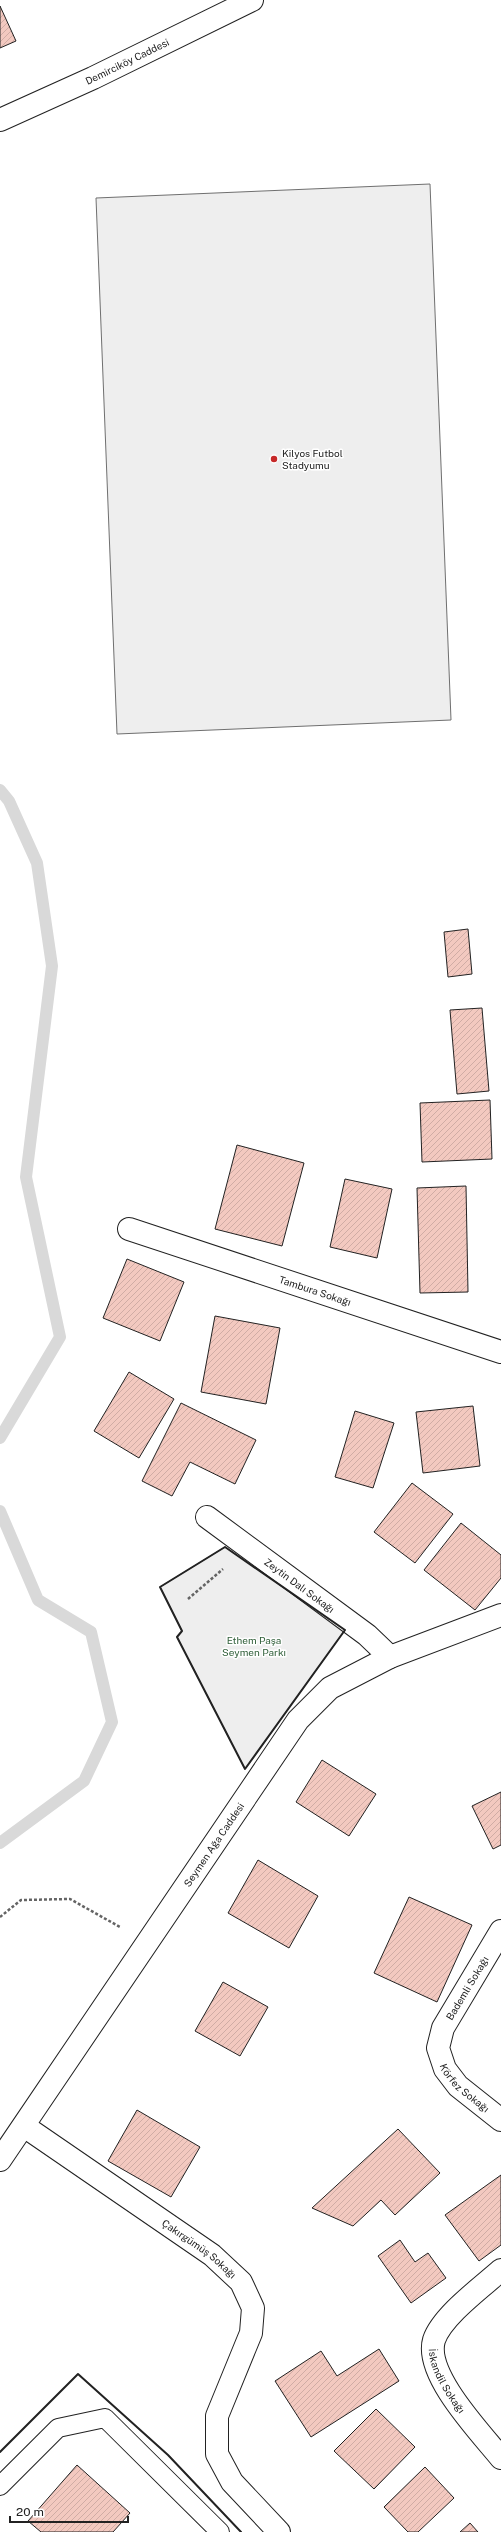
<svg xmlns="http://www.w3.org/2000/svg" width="501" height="2532" font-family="'Public Sans',sans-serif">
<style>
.green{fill:#eee;stroke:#6f6f6f}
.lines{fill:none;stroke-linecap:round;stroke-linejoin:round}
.stream{stroke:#d9d9d9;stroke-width:12}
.building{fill:url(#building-hatch);stroke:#222}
.lane-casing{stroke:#222;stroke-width:20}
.street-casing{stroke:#222;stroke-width:24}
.secondary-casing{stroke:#222;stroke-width:24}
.path{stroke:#646464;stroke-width:2.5;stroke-dasharray:3 2;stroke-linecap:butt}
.lane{stroke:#fff;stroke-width:18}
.street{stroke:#fff;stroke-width:22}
.secondary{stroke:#fff;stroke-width:22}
.wall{stroke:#222;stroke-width:2}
.poi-dot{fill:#c62828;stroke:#fff;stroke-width:1.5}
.labels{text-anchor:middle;stroke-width:3;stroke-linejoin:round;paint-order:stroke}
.street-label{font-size:10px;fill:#222;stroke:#fff}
.poi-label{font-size:10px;fill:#222;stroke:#fff;text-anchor:start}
.park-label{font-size:10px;fill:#2f5e38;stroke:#fff}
</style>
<defs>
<pattern id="building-hatch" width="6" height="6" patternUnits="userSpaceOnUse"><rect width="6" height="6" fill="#f3c9c0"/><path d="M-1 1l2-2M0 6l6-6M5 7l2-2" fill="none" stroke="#d0aca5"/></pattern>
</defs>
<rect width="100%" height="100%" fill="#fff"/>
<g class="green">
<polygon points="430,184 451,720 117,734 96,198"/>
<polygon points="225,1547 345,1630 245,1769 177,1637 182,1631 160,1587"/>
</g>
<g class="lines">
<g class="stream">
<polyline points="0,790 9,801 37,863 52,966 26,1177 60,1337 0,1438"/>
<polyline points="0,1511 38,1600 91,1632 112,1722 84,1781 0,1843"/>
</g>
</g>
<g class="building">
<polygon points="0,6 16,41 0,48"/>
<polygon points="468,929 472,974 448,977 444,932"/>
<polygon points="482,1008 489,1091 457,1094 450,1010"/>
<polygon points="490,1100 492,1159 422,1162 420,1103"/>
<polygon points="237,1145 304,1163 282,1246 215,1229"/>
<polygon points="345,1179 392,1189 377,1258 330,1247"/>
<polygon points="466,1186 468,1292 420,1293 417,1188"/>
<polygon points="127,1259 184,1282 160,1341 103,1318"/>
<polygon points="215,1316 280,1328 266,1404 201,1392"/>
<polygon points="129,1372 174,1399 139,1458 94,1431"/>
<polygon points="181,1403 256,1440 235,1484 190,1462 172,1496 142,1481"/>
<polygon points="473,1406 480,1466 423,1473 416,1412"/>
<polygon points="355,1411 394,1423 373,1488 335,1477"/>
<polygon points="412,1483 453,1514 415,1563 374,1532"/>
<polygon points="461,1523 501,1555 501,1578 475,1610 424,1570"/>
<polygon points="322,1760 376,1794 349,1836 296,1802"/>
<polygon points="501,1792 501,1845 493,1849 472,1806"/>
<polygon points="258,1860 318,1896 289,1948 228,1913"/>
<polygon points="409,1897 472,1925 437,2002 374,1973"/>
<polygon points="223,1982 268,2007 240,2056 195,2031"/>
<polygon points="137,2110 200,2147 171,2197 108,2161"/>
<polygon points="398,2129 440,2173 395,2215 381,2200 353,2226 312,2208"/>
<polygon points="501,2175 501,2245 479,2261 445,2215"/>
<polygon points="400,2240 415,2262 428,2253 446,2278 411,2303 378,2256"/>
<polygon points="379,2349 399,2381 311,2437 275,2381 321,2351 337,2376"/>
<polygon points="376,2409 415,2447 374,2489 334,2451"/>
<polygon points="77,2465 130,2513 113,2532 41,2532 28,2521"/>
<polygon points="425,2467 454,2498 418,2532 408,2532 384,2507"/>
<polygon points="470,2523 478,2532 460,2532"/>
</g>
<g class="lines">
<defs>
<polyline id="lane" points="0,2486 58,2428 105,2418 220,2532"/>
<g id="street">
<path id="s1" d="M129 1229 501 1352"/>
<path id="s2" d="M207 1517 367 1635 390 1657"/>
<path id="s3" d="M501 1931 443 2028 438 2048 445 2069 458 2086 501 2120"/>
<path id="s4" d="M24 2126 212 2255 241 2282 253 2308 251 2333 217 2416V2454L232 2482 279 2532"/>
<path id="s5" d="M0 2160 298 1720 330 1688 390 1657 501 1615"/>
<path id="s6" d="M501 2270C482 2287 442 2316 434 2340 424 2374 480 2432 501 2458"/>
</g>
<g id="secondary">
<path id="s7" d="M0 120 93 78 252 0"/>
</g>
</defs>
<use href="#lane" class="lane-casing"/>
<use href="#street" class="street-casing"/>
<use href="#secondary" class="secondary-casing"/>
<g class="path">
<polyline points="188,1599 223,1569"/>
<polyline points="0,1917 21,1900 70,1899 120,1927"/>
</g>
<use href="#lane" class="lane"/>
<use href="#street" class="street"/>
<use href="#secondary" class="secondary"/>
<g class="wall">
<polygon points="225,1547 345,1630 245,1769 177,1637 182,1631 160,1587"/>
<polyline points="0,2452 78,2374 168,2455 241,2532"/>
</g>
</g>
<circle class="poi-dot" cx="274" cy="459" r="4"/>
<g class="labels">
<g class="street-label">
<text dy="4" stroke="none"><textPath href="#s7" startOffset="140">Demirciköy Caddesi</textPath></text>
<text dy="4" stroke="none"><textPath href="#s1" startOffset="196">Tambura Sokağı</textPath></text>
<text dy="4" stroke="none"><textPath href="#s2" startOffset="115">Zeytin Dalı Sokağı</textPath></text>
<text dy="4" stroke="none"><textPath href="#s5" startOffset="381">Seymen Ağa Caddesi</textPath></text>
<text transform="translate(467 1988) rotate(-59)" y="4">Bademli Sokağı</text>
<text dy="4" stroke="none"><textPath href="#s3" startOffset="183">Körfez Sokağı</textPath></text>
<text dy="4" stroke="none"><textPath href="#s4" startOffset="214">Çakırgümüş Sokağı</textPath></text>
<text dy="4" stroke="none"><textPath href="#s6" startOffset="142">İskandil Sokağı</textPath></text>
</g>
<g class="poi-label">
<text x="282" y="457">Kilyos Futbol<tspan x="282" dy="12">Stadyumu</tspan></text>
</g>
<g class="park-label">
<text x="254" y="1644">Ethem Paşa<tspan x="254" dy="12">Seymen Parkı</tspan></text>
</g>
</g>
<path d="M10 2516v6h118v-6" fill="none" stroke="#222222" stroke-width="2"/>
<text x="16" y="2516" font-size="12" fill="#222222" stroke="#ffffff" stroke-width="3" paint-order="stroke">20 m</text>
</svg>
